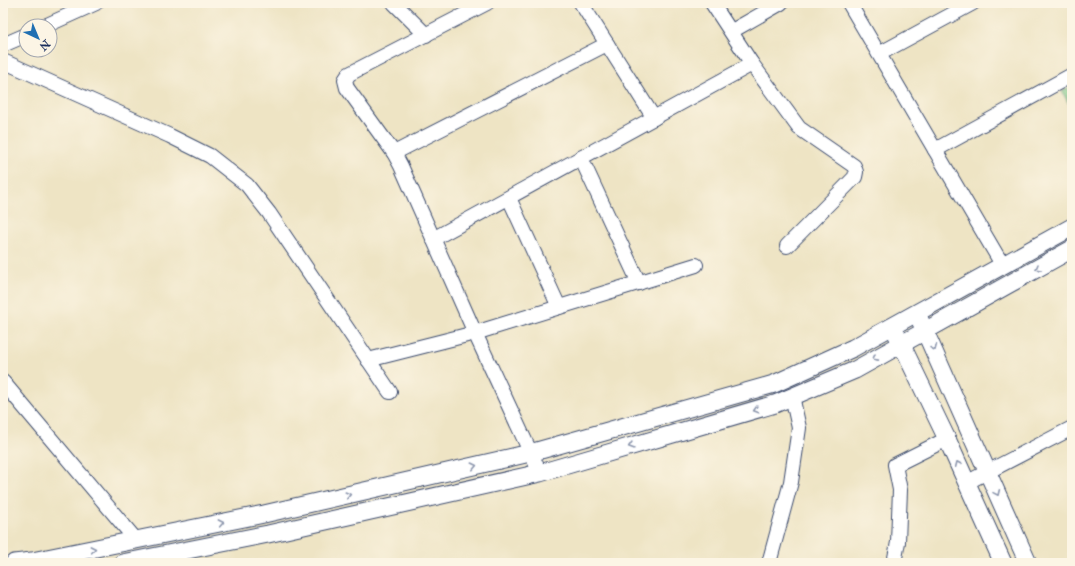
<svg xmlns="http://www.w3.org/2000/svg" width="1075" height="566" font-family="'IM FELL Double Pica',serif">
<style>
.grass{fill:url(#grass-tufts);stroke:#4c7a71}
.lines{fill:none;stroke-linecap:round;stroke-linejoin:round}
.minor-casing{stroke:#3b4a6d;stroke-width:16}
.tertiary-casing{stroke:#3b4a6d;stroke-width:19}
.minor{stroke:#fff;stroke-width:14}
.tertiary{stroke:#fff;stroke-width:17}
.oneway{stroke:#8d97ae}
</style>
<defs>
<pattern id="grass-tufts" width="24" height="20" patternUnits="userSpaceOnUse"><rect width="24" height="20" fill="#7dc684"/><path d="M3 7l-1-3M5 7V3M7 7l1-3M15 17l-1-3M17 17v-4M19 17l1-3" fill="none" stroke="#66a16f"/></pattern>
</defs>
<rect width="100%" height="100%" fill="#fcf5e5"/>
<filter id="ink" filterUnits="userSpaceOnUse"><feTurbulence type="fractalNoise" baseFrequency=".025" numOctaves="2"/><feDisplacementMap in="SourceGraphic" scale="8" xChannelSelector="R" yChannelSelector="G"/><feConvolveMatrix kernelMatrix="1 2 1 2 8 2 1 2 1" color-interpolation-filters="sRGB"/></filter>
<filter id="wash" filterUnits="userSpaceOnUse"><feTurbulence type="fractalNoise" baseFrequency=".012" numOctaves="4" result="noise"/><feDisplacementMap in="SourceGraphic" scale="16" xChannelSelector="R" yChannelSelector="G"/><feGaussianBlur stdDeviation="0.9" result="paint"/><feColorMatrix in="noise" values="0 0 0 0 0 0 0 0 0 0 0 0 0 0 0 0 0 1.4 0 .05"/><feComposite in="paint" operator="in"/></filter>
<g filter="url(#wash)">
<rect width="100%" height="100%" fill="#eee4c4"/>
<polygon class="grass" points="1072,86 1072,110 1062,91"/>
</g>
<g filter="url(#ink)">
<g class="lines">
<defs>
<g id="minor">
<polyline points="394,3 426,35"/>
<polyline points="487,3 349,74 345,80 347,88 394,153 401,166 475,333 540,473"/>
<polyline points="581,3 654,118"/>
<polyline points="712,3 752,64 799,128 854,166 856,172 855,177 787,246"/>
<polyline points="849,3 1003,266"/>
<polyline points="45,26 96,3"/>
<polyline points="732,31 781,3"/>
<polyline points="3,45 26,35"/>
<polyline points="879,54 973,3"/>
<polyline points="3,61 170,136 210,156 247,185 269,213 390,392"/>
<polyline points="935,150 1072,75"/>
<polyline points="394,153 607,44"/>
<polyline points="581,158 639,283"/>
<polyline points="509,198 559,307"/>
<polyline points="433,239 752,64"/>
<polyline points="368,360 475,333 696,265"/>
<polyline points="3,382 136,540"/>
<polyline points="966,483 1072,428"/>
<polyline points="769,563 791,482 799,428 792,396"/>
<polyline points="894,563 898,542 900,490 895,465 947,439"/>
</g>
<g id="tertiary">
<polyline points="920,320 1028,563"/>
<polyline points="897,335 947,439 1003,563"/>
<polyline points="14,563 32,561 264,514 530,453 774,384 853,348 1072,227"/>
<polyline points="122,563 268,534 540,473 775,404 855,370 1072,249"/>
</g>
</defs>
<use href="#minor" class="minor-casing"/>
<use href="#tertiary" class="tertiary-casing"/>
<use href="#minor" class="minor"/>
<use href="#tertiary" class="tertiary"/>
</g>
<defs><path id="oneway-chevron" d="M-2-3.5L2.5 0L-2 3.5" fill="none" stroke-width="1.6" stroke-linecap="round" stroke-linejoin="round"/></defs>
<g class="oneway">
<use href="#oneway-chevron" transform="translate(1038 268) rotate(151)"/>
<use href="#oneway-chevron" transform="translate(934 348) rotate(67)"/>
<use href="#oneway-chevron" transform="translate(875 358) rotate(151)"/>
<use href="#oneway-chevron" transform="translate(756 410) rotate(164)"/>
<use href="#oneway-chevron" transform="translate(631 446) rotate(164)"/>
<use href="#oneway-chevron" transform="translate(958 464) rotate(-113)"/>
<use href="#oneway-chevron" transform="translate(474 466) rotate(-13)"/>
<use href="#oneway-chevron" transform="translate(997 493) rotate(66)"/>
<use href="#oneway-chevron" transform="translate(348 495) rotate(-13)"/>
<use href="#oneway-chevron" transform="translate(221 523) rotate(-11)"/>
<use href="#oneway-chevron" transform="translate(93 549) rotate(-11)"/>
</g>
</g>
<rect width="1075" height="566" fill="none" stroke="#fcf5e5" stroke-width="16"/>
<g transform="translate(38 38) rotate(136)"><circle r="19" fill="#fcf5e5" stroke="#a2a6af"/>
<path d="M0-3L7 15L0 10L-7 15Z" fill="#1f6fb2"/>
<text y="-6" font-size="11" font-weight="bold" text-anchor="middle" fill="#1b2f5e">N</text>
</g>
</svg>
